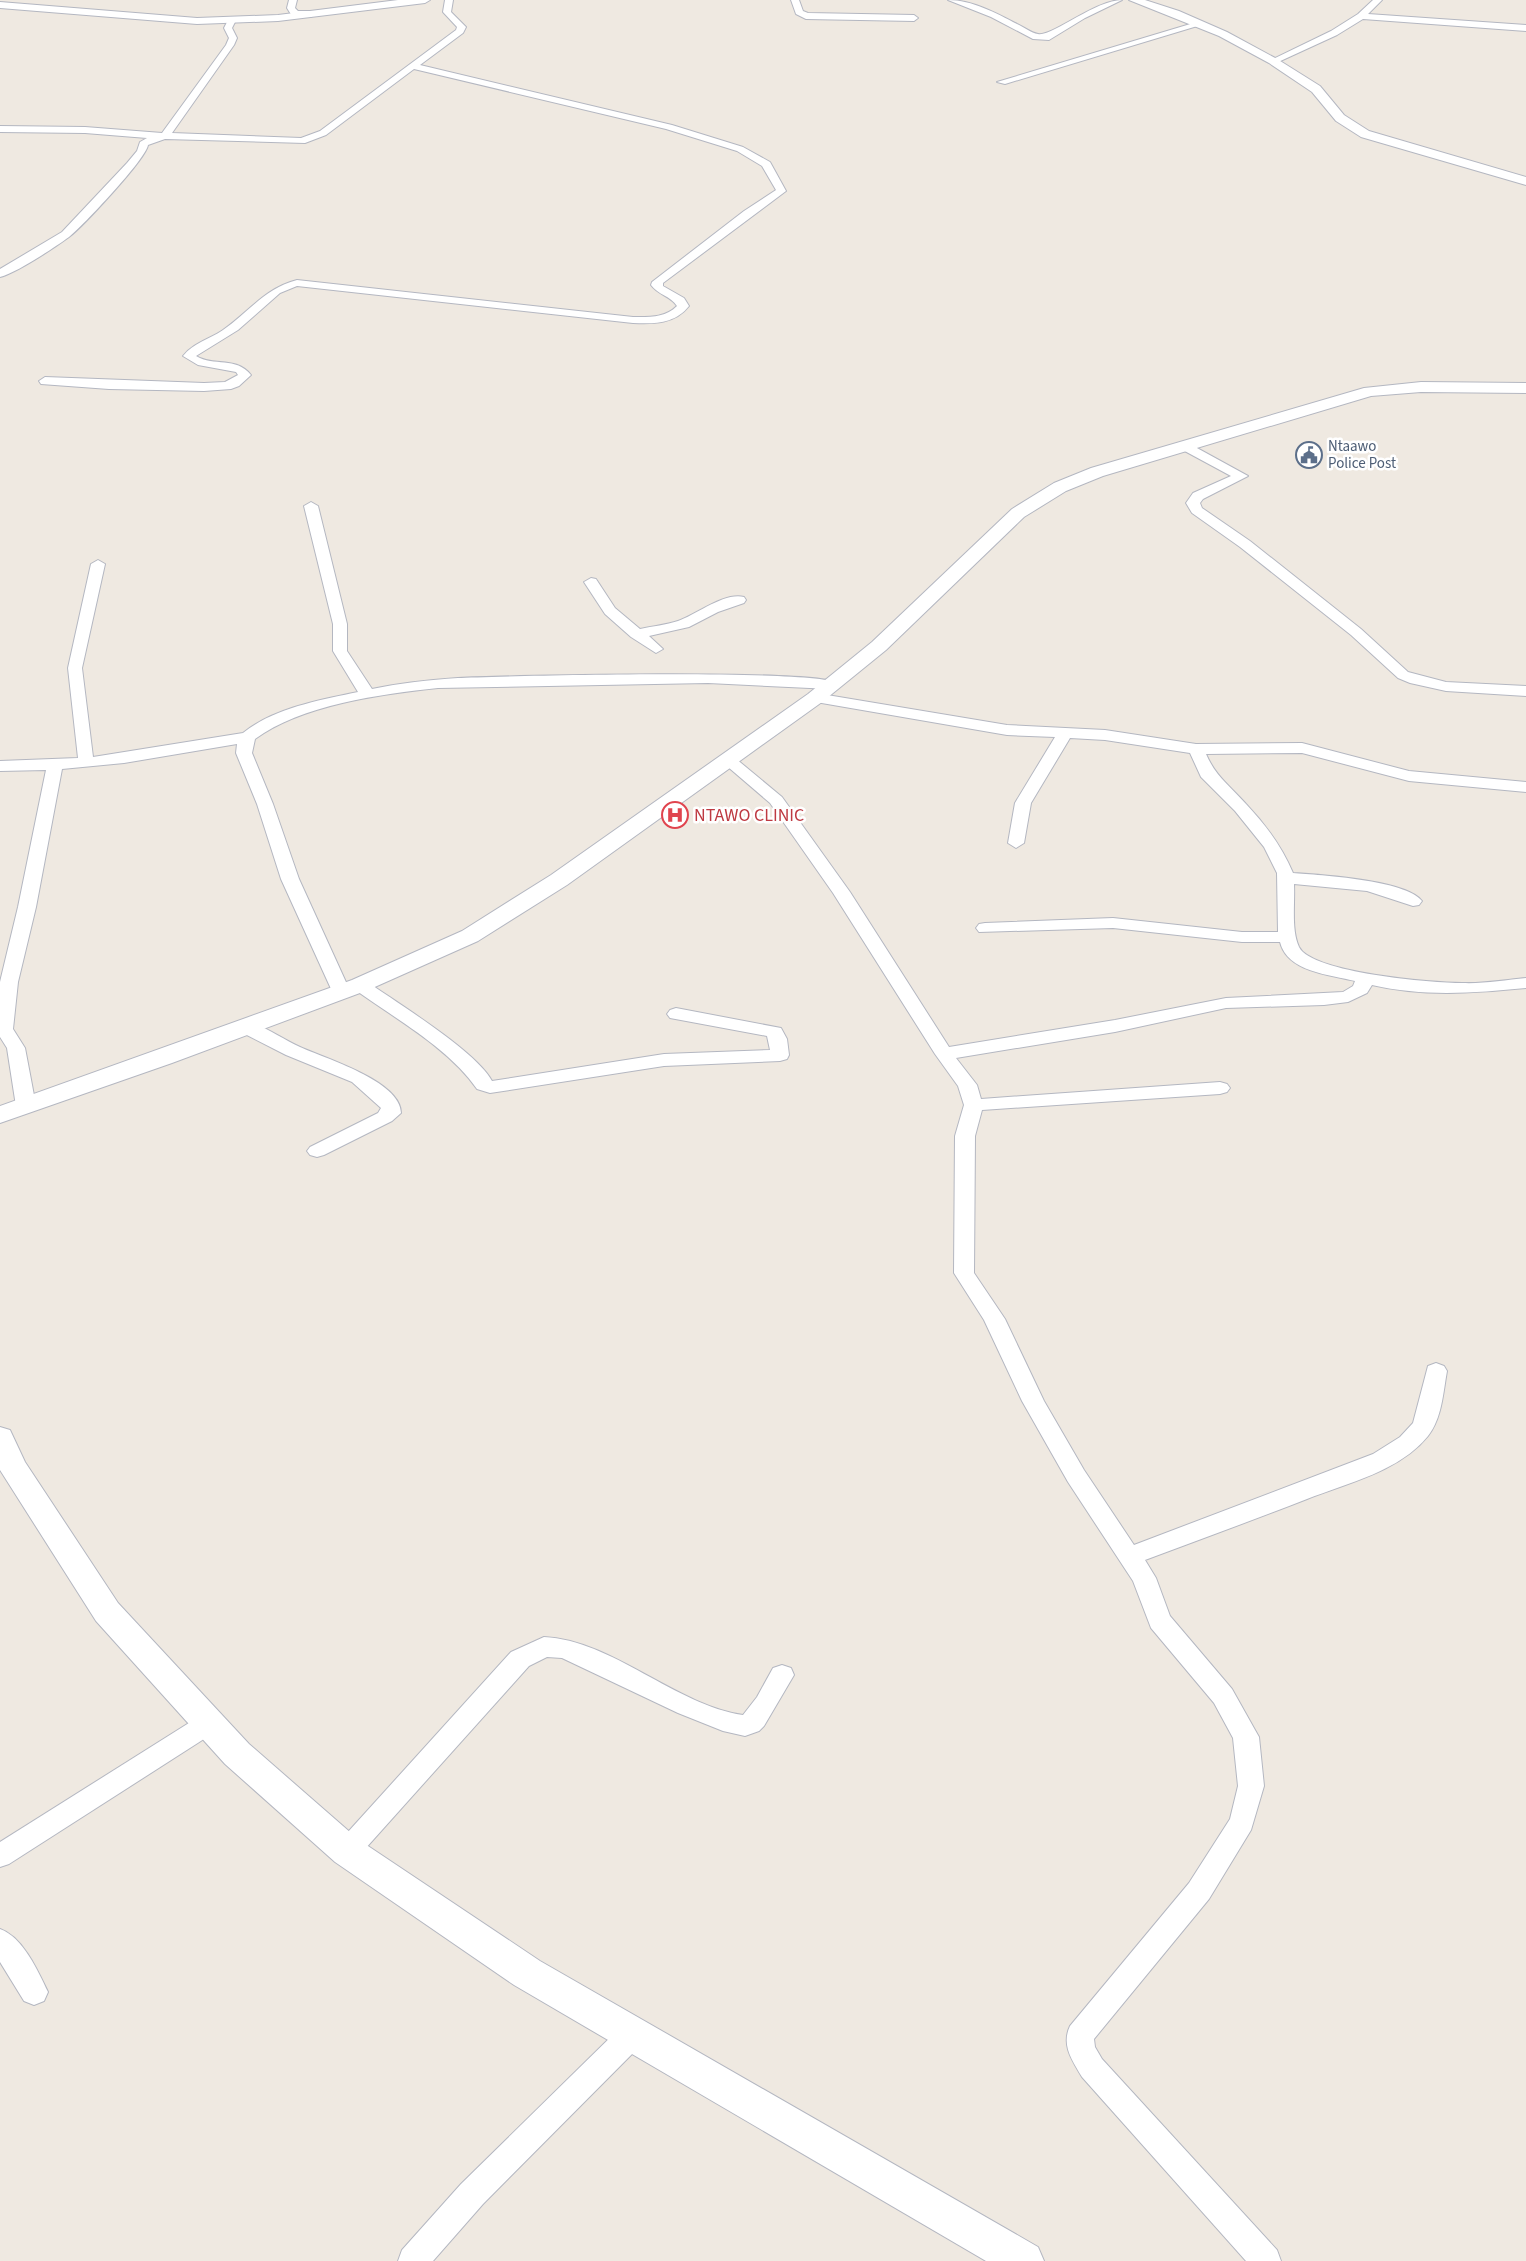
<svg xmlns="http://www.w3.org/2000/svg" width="1526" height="2261" font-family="'Source Sans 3',sans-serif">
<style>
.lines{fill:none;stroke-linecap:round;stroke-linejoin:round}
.minor-casing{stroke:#b4b7c1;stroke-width:2}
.tertiary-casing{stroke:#b4b7c1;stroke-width:2}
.minor{fill:#fff;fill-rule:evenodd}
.tertiary{fill:#fff;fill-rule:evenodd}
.labels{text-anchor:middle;stroke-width:5;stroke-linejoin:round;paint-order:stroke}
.far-service-label{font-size:15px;fill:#4e5e75;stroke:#fff;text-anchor:start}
.health-label{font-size:18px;fill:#be3a42;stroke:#fff;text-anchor:start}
</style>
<rect width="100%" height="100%" fill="#efe9e1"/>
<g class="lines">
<defs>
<g id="minor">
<polygon points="289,0 297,0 295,8 298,11 311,11 315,14 311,17 292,16 287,8"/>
<path d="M445 0H453L451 12 466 27 463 33 420 65 672 125 743 147 770 162 786 191 663 283V286L684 298 689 306C675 324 654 324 633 323L297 286 280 293 238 330 196 356C214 367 236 356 251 375L239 386 231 389 204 391 109 389 41 384 39 381 45 377 204 383 225 382 238 375 236 372 198 365 183 356C193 343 210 339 223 330 249 312 265 288 297 280L633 317C650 317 665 318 677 306 671 296 658 295 651 285L652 282 744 211 776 190 762 166 737 151 666 129 414 69 326 135 305 143 165 139 148 145C146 159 82 227 69 237 54 248 16 273 0 277V269L62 232 127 163 137 151 140 142 147 138 85 133 0 132V126L85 127 162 133 226 45 229 38 224 28 229 18 232 17 236 20 232 28 237 38 234 45 172 133 301 138 320 131 456 30 457 27 443 12Z"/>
<polygon points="791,0 799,0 803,11 808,13 914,15 918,18 914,21 806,19 796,14"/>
<path d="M948 0C972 0 996 13 1017 24 1024 27 1031 33 1038 34 1052 37 1095 0 1122 0L1085 18 1049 40 1033 39 991 17Z"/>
<polygon points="1373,0 1382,0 1368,14 1526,25 1526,31 1363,19 1337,35 1276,63 1269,61 1331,31 1358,14"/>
<polygon points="1197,22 1204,24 1005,84 997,82"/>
<polygon points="1186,442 1248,476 1203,499 1200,503 1202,508 1250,541 1361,629 1408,672 1446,682 1526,686 1526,696 1446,691 1410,683 1398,678 1351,635 1240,547 1192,513 1186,503 1193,493 1231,476 1181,449 1180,446 1181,443"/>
<path d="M311 502 318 506 347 624V651L372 689C400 683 429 680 458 678 500 676 825 668 839 684L831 689 708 683 438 688C381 694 301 705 255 739L252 753 273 804 299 879 350 991 347 995H335L332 991 281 879 257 804 236 753 237 744 124 763 62 769 36 907 18 982 13 1029 25 1048 36 1106 33 1110H19L16 1106 7 1048 0 1037V982L18 907 46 770 0 771V761L78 758 68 668 91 564 98 560 105 564 82 668 93 757 243 733C274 708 320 700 358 692L333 651V624L304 506Z"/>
<path d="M591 578 596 579 615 608 640 629C653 626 666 625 678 621 696 615 724 592 744 597L746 600 744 603 718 612 689 627 649 636 663 649 656 653 631 637 605 614 584 582Z"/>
<path d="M815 693 1007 725 1105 730 1196 744 1302 743 1409 771 1526 782V792L1409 781 1302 753 1206 754C1216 777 1230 786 1246 804 1266 825 1282 847 1293 873 1320 875 1406 880 1422 901L1419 905 1413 906 1367 891 1294 884C1295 903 1291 930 1299 947 1312 973 1433 983 1462 983 1483 984 1505 980 1526 978V988C1475 993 1423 997 1372 985L1367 993 1348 1002 1324 1005 1226 1008 1115 1032 956 1058 977 1085 981 1099 1220 1082 1227 1084 1230 1088 1227 1092 1220 1094 982 1110 975 1136 974 1273 1005 1319 1044 1401 1084 1470 1134 1545 1373 1454 1400 1437 1413 1423 1428 1366 1436 1363 1444 1366 1447 1371C1443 1393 1442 1418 1428 1436 1400 1471 1348 1483 1307 1499 1253 1520 1199 1540 1145 1560L1156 1578 1170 1616 1232 1689 1255 1730 1259 1737 1264 1786 1251 1830 1209 1899 1094 2039 1095 2047 1102 2059 1277 2250 1281 2261H1246L1082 2077C1072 2060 1061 2045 1070 2026L1189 1883 1230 1819 1238 1786 1233 1738 1214 1703 1151 1628 1133 1581 1068 1482 1022 1401 984 1320 954 1273 955 1136 964 1105 958 1086 935 1054 833 893 770 803 721 761 723 758H735L782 797 850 892 949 1047 1115 1020 1226 998 1343 992 1353 986 1355 981C1331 975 1287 972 1280 942H1242L1113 928 979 932 976 928 979 924 985 923 1113 918 1242 932H1278L1277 873 1264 847 1235 811 1201 777 1190 753 1105 740 1070 738 1031 803 1024 843 1016 848 1008 843 1015 803 1055 737 1007 735 810 701 807 698Z"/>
<path d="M360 980 366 981C397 1003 476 1051 492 1081L664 1054 770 1050 767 1036 670 1018 667 1014 670 1010 676 1008 781 1028 787 1039 789 1055 787 1059 780 1061 664 1066 490 1093 477 1089C449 1048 394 1018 354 989L351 985 354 981Z"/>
<path d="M246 1021C265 1026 282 1039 300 1047 324 1058 401 1081 401 1113L392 1121 324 1155 317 1157 310 1155 307 1151 310 1147 378 1113 381 1108 352 1082 286 1055 239 1031 237 1027 239 1023Z"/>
<path d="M544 1637C612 1640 675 1705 743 1715L757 1697 773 1668 782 1665 791 1668 794 1675 764 1726 759 1731 745 1736 723 1731 678 1713 562 1658 547 1657 529 1666 356 1859 347 1862 338 1859 334 1851 338 1843 511 1652Z"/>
<polygon points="209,1713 218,1716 222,1723 218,1730 9,1864 0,1867 0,1842 200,1716"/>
<path d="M0 1929C23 1937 38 1971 48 1992L44 2001 34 2005 24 2001 0 1962Z"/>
<polygon points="633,2021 643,2025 647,2034 643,2043 483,2204 433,2261 398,2261 402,2250 461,2184 623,2025"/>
</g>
<g id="tertiary">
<polygon points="398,0 430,0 425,3 278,21 197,24 0,8 0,2 197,18 278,15"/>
<polygon points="1129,0 1145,0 1179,11 1227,32 1277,59 1320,86 1344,115 1369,131 1526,177 1526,185 1361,137 1336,121 1312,92 1269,63 1219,36"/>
<polygon points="1421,382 1526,383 1526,393 1421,392 1371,396 1103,476 1066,491 1024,517 886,650 822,702 567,885 478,941 368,990 172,1063 0,1123 0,1106 352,980 462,931 551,875 808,694 872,642 1012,509 1054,483 1091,468 1364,388"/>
<polygon points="0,1427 10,1430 25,1462 118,1603 249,1744 359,1840 540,1961 1038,2247 1044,2261 986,2261 514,1985 335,1862 225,1764 96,1621 0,1470"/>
</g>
</defs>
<use href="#minor" class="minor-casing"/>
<use href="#tertiary" class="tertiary-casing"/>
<use href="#minor" class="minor"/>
<use href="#tertiary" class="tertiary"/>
</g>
<defs>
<symbol id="civic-ring" viewBox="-11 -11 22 22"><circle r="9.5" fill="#fff" stroke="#5c6f8a" stroke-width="1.5"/><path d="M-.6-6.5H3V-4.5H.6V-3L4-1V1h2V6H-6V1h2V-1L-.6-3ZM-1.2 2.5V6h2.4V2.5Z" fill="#5c6f8a"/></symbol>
<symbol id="hospital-ring" viewBox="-11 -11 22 22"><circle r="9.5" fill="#fff" stroke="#e0444e" stroke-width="1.5"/><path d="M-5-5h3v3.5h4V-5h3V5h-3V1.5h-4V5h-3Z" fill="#e0444e"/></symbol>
</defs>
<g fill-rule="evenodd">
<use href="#civic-ring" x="1294" y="440" width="30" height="30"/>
<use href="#hospital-ring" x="660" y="800" width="30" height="30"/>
</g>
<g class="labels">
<g class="far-service-label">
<text x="1328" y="451">Ntaawo<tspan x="1328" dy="17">Police Post</tspan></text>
</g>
<g class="health-label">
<text x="694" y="821">NTAWO CLINIC</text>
</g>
</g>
</svg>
